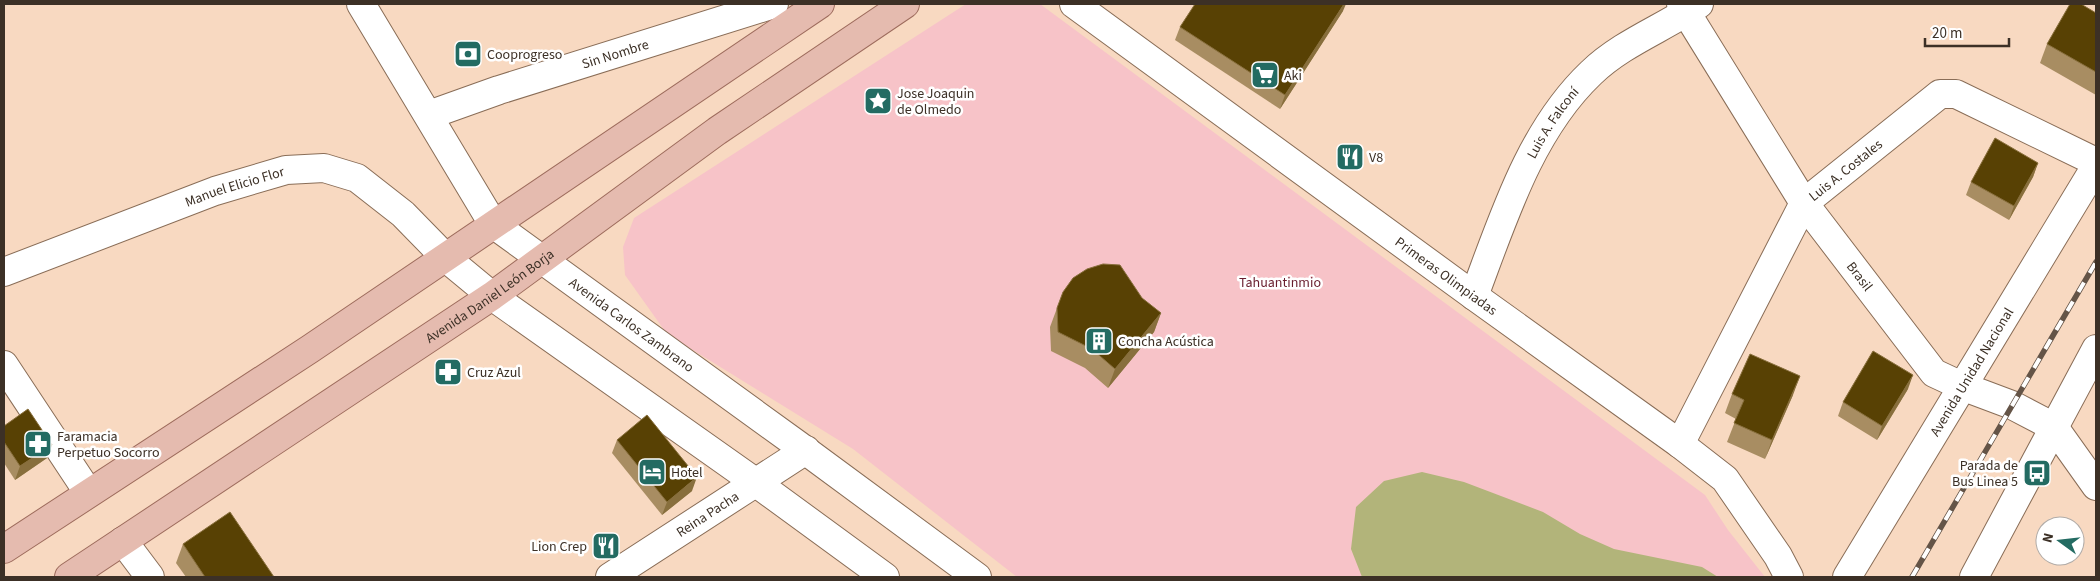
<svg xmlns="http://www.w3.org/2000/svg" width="2100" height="581" font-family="'Source Sans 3',sans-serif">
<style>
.green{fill:#f7c3c8}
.water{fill:#b2b47a}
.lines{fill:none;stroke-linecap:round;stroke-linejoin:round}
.minor-casing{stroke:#896d57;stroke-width:30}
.major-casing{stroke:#9e6c5d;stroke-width:30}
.minor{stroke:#fff;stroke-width:28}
.major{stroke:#e5bbaf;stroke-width:28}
.rail-casing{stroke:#645447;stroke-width:5.5}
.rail{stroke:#fff;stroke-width:4;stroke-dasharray:11;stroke-linecap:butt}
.wall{fill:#a88d62}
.shaded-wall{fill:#886f3d}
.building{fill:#584104;stroke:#886f3d}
.labels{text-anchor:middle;stroke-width:5;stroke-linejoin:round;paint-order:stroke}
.poi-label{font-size:14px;fill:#3c3026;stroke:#fff;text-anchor:start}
.street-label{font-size:14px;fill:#3c3026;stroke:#fff}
.park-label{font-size:14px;fill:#681d2d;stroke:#fff}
</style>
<rect width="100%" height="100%" fill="#f8d9c1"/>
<polygon class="green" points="966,4 1040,4 1705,495 1728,530 1765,577 1017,577 853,449 667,334 625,275 623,247 634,218"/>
<polygon class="water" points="1422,472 1464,482 1543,512 1580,534 1614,549 1702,567 1718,577 1362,577 1351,549 1356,507 1384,481"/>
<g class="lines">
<defs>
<g id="minor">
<path id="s1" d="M361 4 493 224 798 445 977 577"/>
<path id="s2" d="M1074 4 1474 296 1680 444 1725 479 1778 556 1789 577"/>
<path id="s3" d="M1681 4 1804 203 1934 373 1964 387 2012 405 2054 427 2096 486"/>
<path id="s4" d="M429 115 499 90 774 4"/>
<path id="s5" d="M4 272 215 191 286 170 324 168 357 178 403 214 446 258 492 296 755 482 885 577"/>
<path id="s6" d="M1474 296C1503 219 1530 131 1591 73 1622 43 1664 28 1699 4"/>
<polyline points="4,365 88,492"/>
<path id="s7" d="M1680 444 1804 203 1940 94H1956L2096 162"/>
<polyline points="123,541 150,577"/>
<path id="s8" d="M610 577 806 450"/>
<path id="s9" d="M1847 577 2096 166"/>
<polyline points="1974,577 2096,349"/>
</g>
<g id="major">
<polyline points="4,549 310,349 820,4"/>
<path id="s10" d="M69 577 492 296 717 131 905 4"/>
</g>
</defs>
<use href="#minor" class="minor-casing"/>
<use href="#major" class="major-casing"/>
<use href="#minor" class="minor"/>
<use href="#major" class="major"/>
<defs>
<polyline id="rail" points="1912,577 2096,262"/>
</defs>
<use href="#rail" class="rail-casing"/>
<use href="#rail" class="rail"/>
</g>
<g class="wall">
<polygon points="1343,11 1280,109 1175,40 1180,27"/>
<polygon points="2096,13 2096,95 2040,63 2047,44"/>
<polygon points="2038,163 2033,177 2009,220 1966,195 1971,182"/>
<polygon points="1063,292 1142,298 1161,313 1154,332 1108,388 1085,368 1051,351 1050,327"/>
<polygon points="1908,389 1877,440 1838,416 1843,402"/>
<polygon points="1732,394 1793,395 1765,459 1727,442 1736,419 1725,413"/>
<polygon points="4,426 52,445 47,458 15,480 4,463"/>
<polygon points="617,440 692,491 662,515 612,453"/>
<polygon points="183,544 274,577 186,577 176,563"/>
</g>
<g class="shaded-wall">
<polygon points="1344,4 1346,4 1343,11 1280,109 1285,95"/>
<polygon points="2038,163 2033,177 2009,220 2014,206"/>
<polygon points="1161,313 1154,332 1108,388 1115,369"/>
<polygon points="1913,375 1908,389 1877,440 1882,426"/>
<polygon points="1800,376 1793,395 1765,459 1772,440"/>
<polygon points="52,445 47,458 15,480 20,466"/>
<polygon points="697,477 692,491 662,515 667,502"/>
</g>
<g class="building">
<polygon points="1195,4 1344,4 1285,95 1180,27"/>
<polygon points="2070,4 2081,4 2096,13 2096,72 2047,44"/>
<polygon points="1995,138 2038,163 2014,206 1971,182"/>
<polygon points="1103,264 1120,265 1142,298 1161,313 1115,369 1092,349 1058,332 1057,308 1063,292 1073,278 1087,269"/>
<polygon points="1873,351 1913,375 1882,426 1843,402"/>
<polygon points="1750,354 1800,376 1772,440 1734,423 1744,400 1732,394"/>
<polygon points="28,409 52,445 20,466 4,442 4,426"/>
<polygon points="647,415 697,477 667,502 617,440"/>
<polygon points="230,512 274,577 205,577 183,544"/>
</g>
<defs>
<symbol id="bank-square" viewBox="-11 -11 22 22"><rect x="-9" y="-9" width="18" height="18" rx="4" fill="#236b62" stroke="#fff"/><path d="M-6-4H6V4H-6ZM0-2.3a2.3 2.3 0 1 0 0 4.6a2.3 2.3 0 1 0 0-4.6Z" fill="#fff"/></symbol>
<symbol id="supermarket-square" viewBox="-11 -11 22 22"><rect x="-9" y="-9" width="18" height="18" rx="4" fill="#236b62" stroke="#fff"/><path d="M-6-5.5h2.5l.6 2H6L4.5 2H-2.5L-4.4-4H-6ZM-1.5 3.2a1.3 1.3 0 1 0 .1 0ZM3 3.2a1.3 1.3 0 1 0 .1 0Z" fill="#fff"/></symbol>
<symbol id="sight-square" viewBox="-11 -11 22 22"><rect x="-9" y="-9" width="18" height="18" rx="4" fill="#236b62" stroke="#fff"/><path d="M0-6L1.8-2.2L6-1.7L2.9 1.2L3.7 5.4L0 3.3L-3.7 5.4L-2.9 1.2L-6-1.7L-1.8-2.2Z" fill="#fff"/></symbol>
<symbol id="restaurant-square" viewBox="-11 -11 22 22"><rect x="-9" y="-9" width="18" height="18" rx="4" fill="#236b62" stroke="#fff"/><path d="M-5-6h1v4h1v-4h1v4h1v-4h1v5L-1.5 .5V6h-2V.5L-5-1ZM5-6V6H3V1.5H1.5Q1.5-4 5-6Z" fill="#fff"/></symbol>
<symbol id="building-square" viewBox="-11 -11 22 22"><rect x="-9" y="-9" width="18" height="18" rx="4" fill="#236b62" stroke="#fff"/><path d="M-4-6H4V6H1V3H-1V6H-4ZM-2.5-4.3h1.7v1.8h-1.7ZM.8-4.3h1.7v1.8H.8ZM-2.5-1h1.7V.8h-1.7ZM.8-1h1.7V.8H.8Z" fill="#fff"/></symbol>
<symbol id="pharmacy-square" viewBox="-11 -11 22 22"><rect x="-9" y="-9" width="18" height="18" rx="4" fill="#236b62" stroke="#fff"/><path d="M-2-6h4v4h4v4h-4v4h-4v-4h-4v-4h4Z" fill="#fff"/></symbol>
<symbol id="hotel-square" viewBox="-11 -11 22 22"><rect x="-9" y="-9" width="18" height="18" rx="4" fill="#236b62" stroke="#fff"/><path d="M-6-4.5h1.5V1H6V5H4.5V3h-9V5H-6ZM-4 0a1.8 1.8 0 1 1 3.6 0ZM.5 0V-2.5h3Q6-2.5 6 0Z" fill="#fff"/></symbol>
<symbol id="bus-square" viewBox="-11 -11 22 22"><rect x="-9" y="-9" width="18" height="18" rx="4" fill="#236b62" stroke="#fff"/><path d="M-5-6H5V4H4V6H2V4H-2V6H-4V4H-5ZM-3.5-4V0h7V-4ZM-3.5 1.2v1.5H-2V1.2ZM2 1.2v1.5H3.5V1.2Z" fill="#fff"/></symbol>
</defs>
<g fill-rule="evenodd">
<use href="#bank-square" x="452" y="38" width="32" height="32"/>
<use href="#supermarket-square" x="1249" y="59" width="32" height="32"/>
<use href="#sight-square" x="862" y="85" width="32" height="32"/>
<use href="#restaurant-square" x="1334" y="141" width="32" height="32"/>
<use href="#building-square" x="1083" y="325" width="32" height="32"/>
<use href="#pharmacy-square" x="432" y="356" width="32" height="32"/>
<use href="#pharmacy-square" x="22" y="428" width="32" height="32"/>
<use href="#hotel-square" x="636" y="456" width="32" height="32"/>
<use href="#bus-square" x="2021" y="457" width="32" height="32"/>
<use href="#restaurant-square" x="590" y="530" width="32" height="32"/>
</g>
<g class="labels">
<g class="poi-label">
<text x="487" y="59">Cooprogreso</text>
<text x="1284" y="80">Aki</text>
<text x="897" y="98">Jose Joaquin<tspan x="897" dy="16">de Olmedo</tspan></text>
<text x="1369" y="162">V8</text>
<text x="1118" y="346">Concha Acústica</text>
<text x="467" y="377">Cruz Azul</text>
<text x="57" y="441">Faramacia<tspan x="57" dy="16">Perpetuo Socorro</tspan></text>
<text x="2018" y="470" text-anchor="end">Parada de<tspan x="2018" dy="16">Bus Linea 5</tspan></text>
<text x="671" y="477">Hotel</text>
<text x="587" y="551" text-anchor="end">Lion Crep</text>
</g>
<g class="street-label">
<text dy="5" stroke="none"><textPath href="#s4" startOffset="196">Sin Nombre</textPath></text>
<text dy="5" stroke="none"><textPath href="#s6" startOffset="191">Luis A. Falconí</textPath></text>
<text dy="5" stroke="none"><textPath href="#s7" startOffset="324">Luis A. Costales</textPath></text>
<text dy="5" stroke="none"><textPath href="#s5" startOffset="246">Manuel Elicio Flor</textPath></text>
<text dy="5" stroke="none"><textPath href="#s2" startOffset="461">Primeras Olimpiadas</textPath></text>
<text dy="5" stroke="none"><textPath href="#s3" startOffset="326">Brasil</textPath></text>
<text dy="5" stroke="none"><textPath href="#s10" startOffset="506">Avenida Daniel León Borja</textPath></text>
<text dy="5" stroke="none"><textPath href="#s1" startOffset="428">Avenida Carlos Zambrano</textPath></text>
<text dy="5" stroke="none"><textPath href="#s9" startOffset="240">Avenida Unidad Nacional</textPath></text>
<text dy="5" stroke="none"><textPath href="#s8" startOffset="116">Reina Pacha</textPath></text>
</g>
<g class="park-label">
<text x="1280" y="287">Tahuantinmio</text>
</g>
</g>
<rect width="2100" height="581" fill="none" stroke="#3c3026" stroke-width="10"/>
<g transform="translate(2060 541) rotate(285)"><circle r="24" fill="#ffffff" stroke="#b1aca8"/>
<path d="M0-4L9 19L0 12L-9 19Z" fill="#236b62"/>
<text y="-8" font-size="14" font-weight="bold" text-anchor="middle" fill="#3c3026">N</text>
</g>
<path d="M1925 38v8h84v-8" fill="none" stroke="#3c3026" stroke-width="2.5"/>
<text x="1932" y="38" font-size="15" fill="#3c3026" stroke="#ffffff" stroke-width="4" paint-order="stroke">20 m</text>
</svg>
